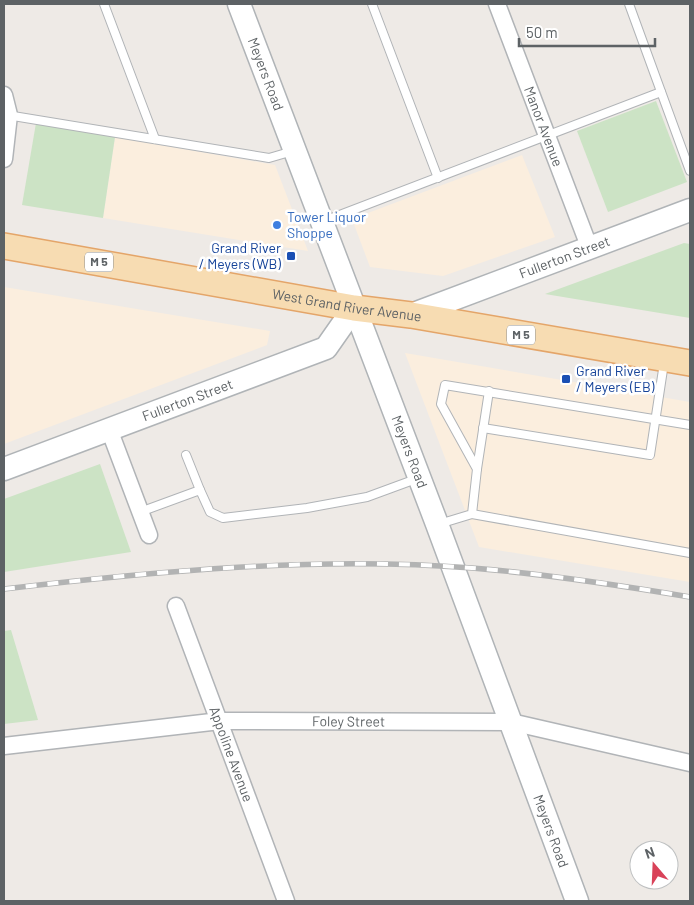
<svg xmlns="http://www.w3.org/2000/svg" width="694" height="905" font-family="Barlow,sans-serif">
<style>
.commercial{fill:#fbeede}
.green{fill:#cce3c5}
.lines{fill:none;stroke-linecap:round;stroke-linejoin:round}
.lane-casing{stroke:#b1b4b7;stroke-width:10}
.street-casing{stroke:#b1b4b7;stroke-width:19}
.secondary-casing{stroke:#b0b4b7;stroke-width:25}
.primary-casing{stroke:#e4a569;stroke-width:28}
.lane{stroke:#fff;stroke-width:8}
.street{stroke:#fff;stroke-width:16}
.secondary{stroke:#fff;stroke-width:22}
.primary{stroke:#f7dcb2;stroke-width:25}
.rail-casing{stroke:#b2b3b3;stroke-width:5.5}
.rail{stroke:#fff;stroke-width:4;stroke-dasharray:11;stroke-linecap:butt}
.shop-dot{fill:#3f7fe0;stroke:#fff;stroke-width:2}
.transit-dot{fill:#1a4fb4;stroke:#fff;stroke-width:2}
.labels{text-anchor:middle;stroke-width:5;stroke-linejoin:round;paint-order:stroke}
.shield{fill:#fff;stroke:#8e9193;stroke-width:1}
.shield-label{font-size:12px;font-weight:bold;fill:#5d6265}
.street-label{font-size:14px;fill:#5d6265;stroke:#fff}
.shop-label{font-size:14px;fill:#366cbe;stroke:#fff;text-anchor:start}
.transit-label{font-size:14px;fill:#164399;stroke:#fff;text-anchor:end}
</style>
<rect width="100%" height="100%" fill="#eeeae6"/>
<g class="commercial">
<polygon points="115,137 275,165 308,251 103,218"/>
<polygon points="522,155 555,237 443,276 370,267 352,219"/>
<polygon points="4,287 270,331 267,345 4,444"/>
<polygon points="405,353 690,402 690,582 479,547"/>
</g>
<g class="green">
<polygon points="656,101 687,182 608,212 577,131"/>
<polygon points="36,123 115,137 103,218 22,205"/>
<polygon points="684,243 690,244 690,318 545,294"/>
<polygon points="100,464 131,552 4,572 4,499"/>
<polygon points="11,630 38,720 4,724 4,631"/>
</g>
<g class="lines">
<defs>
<g id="lane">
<polyline points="104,4 155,139"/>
<polyline points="372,4 438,178"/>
<polyline points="629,4 690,171"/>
<polyline points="7,115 269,158 293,151"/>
<polyline points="324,221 661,92"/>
<polyline points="483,428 650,455 664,363"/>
<polyline points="186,455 200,490"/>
<polyline points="477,469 489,391"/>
<polyline points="140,512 200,490 210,512 223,518 307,508 367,497 416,479"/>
<polyline points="472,514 690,553"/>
<polyline points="439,524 472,514 477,469 441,404 445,385 690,425"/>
</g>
<g id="street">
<path id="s1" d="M497 4 590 249"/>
<polyline points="4,95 9,115 4,159"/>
<polyline points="109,429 149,535"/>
<path id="s2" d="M176 606 286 901"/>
<path id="s3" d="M4 746 220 721 511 722 690 763"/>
</g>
<g id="secondary">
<path id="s4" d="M239 4 437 524 577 901"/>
<path id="s5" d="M411 315 690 210"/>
<path id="s6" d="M4 469 326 348 354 308"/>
</g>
<g id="primary">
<path id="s7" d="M4 246 354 308 411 315 690 363"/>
</g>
</defs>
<use href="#lane" class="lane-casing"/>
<use href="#street" class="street-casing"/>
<use href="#secondary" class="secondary-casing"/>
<use href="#primary" class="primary-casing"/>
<use href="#lane" class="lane"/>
<use href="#street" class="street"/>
<use href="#secondary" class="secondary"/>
<use href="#primary" class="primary"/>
<defs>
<path id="rail" d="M4 589C157 571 319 556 472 568 546 574 618 585 690 597"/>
</defs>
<use href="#rail" class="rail-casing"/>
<use href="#rail" class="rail"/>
</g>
<circle class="shop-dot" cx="277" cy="225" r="5"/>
<g class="transit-dot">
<rect x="286" y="251" width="10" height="10" rx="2.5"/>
<rect x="561" y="374" width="10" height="10" rx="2.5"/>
</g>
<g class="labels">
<g class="shield">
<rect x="85" y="252.5" width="28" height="19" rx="4"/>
<rect x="507" y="325.5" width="28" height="19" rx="4"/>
</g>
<g class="shield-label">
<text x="99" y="266">M 5</text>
<text x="521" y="339">M 5</text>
</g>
<g class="street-label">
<text dy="5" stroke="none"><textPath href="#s4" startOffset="75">Meyers Road</textPath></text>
<text dy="5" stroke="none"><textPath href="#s1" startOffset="131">Manor Avenue</textPath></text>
<text dy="5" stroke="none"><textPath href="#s5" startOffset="164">Fullerton Street</textPath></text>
<text dy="5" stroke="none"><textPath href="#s7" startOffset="348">West Grand River Avenue</textPath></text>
<text dy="5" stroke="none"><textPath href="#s6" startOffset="196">Fullerton Street</textPath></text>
<text dy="5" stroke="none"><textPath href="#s4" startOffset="479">Meyers Road</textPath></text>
<text dy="5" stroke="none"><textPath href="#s3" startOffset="346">Foley Street</textPath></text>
<text dy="5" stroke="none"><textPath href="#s2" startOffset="158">Appoline Avenue</textPath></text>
<text dy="5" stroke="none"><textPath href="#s4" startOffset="884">Meyers Road</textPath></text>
</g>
<g class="shop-label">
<text x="287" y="222">Tower Liquor<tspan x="287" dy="16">Shoppe</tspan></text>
</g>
<g class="transit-label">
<text x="281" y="253">Grand River<tspan x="281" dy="16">/ Meyers (WB)</tspan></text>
<text x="576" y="376" text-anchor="start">Grand River<tspan x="576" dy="16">/ Meyers (EB)</tspan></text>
</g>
</g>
<rect width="694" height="905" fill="none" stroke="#5d6265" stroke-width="10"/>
<g transform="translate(654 865) rotate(341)"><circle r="24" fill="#ffffff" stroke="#bec0c1"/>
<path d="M0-4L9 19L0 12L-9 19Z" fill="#d94259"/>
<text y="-8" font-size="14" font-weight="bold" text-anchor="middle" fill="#5d6265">N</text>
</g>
<path d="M519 38v8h136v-8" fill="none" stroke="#5d6265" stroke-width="2.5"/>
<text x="526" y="38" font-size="15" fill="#5d6265" stroke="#ffffff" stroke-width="4" paint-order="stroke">50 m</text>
</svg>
